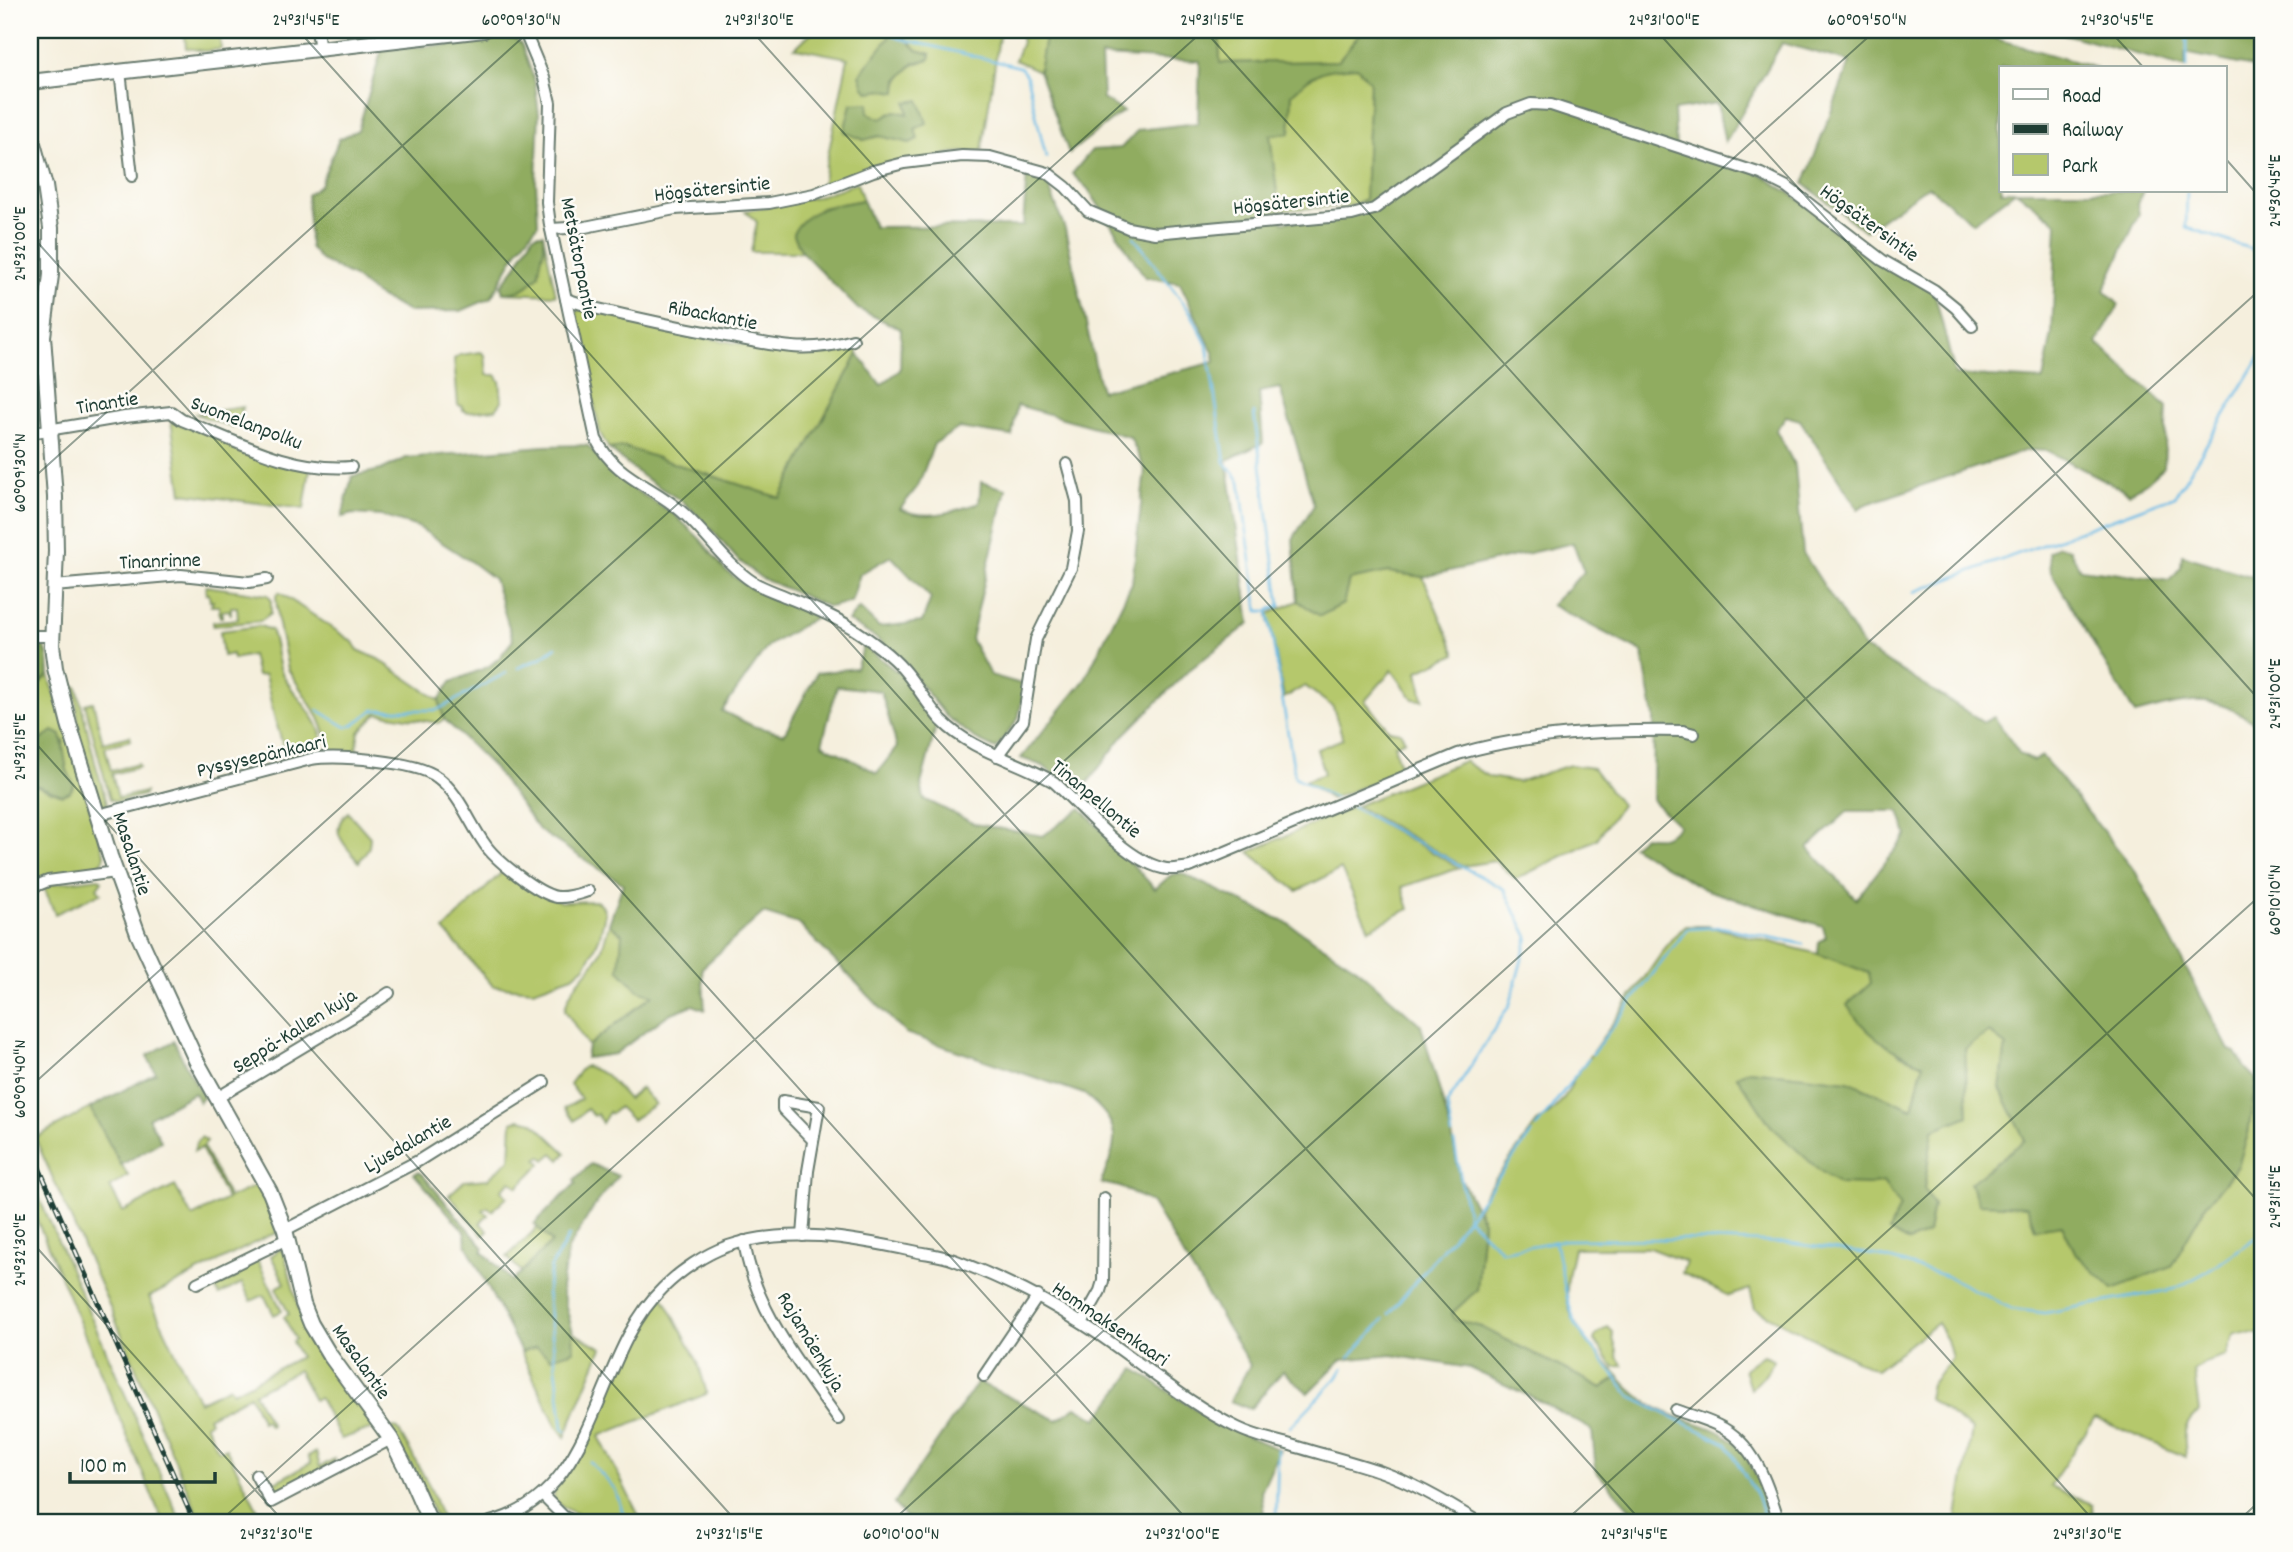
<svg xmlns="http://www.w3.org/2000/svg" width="2293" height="1552" font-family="Dekko,sans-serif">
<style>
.green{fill:#b5c86c;stroke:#6a8250;stroke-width:2;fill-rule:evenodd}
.forest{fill:#90ac60;stroke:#58744a;stroke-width:2;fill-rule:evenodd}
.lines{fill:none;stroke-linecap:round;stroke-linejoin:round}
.stream{stroke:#6bbbe6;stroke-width:2.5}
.minor-casing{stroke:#6a7b6f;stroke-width:14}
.tertiary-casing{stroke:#6a7b6f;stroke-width:18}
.minor{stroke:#fff;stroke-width:10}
.tertiary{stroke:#fff;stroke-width:14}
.rail-casing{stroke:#1f3d34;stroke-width:5}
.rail{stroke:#fdfcf7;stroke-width:2.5;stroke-dasharray:8;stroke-linecap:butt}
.ticks{fill:none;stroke:#1f3d34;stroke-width:2;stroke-opacity:0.45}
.labels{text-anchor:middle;stroke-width:5;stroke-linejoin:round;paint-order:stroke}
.street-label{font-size:21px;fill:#1f3d34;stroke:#fdfcf7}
.neatline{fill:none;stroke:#1f3d34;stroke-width:2.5}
.ticks-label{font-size:18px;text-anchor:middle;fill:#1f3d34}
</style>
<rect width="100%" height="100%" fill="#fdfcf7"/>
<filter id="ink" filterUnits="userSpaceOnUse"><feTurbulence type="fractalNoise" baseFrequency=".0143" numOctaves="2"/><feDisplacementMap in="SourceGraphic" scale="14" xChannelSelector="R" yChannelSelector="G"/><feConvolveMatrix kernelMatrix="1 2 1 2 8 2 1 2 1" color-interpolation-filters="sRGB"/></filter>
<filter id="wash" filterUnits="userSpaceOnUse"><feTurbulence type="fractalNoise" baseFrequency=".00686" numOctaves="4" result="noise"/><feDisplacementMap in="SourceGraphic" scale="28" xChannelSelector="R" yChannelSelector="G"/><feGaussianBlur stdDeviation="1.57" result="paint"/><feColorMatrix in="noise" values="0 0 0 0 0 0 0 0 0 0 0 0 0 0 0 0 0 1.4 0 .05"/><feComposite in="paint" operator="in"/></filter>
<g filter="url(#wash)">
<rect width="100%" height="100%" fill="#f5efdd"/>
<g class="green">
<polygon points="195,30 219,30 221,49 204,51 186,48 185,36"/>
<path d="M814 30H891L888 39 860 75 869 92 885 90 896 92C899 72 911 64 930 59L931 54 917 50 898 30H1000L982 151 952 153 821 189 848 58 795 48ZM895 111 909 114 910 143 879 136 863 140 868 113 881 119Z"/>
<polygon points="1019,30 1065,30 1058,39 1045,38 1039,71 1015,60 1022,42"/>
<polygon points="1219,30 1363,30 1338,61 1220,63"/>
<path d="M1357 66 1370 82 1365 199 1351 206 1279 210 1270 135 1290 133 1292 93C1315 70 1326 69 1357 66Z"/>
<polygon points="857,183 863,200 820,208 793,233 802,252 751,252 757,222 745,211 816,197"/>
<polygon points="538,234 543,234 556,295 503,293 501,286 515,268 533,236"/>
<polygon points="581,307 691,335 803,355 816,355 858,347 858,354 780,498 624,447 609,449 600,433 576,312"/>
<polygon points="481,352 485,355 487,375 496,375 500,381 502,401 496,409 467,412 463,410 462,406 458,405 454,359 460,355"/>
<polygon points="243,407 233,428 196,414"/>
<polygon points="171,421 310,469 304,509 182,493"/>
<polygon points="1388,572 1423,577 1456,654 1418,671 1423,700 1413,699 1392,670 1365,701 1389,730 1400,732 1405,740 1394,745 1401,772 1331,799 1305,781 1324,774 1317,749 1343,739 1333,707 1305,686 1284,698 1268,614 1298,601 1320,615 1343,604 1349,580"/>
<polygon points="206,586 268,595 271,599 271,613 260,621 213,626 213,622 238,619 237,607 231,607 231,615 229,610 222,611 222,617 220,617 219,606 211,606 213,601 210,601 209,594 206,594"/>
<polygon points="279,592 353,642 358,650 378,659 439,700 444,719 438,723 377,713 359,732 356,750 359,751 358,755 333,752 319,718 288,669 278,620 276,596"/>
<path d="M260 626 271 630C277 644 276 660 282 673 293 697 326 721 322 749L287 758 274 716 265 675 257 676 252 655 233 659 232 654 223 656 220 631Z"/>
<path d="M49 675 105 857C96 880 51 873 30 882V783L52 792 74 785C66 773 62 754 64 741L46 738 39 741 30 737V692Z"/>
<polygon points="74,686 77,687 95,762 108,807 101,803 80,736"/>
<polygon points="93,702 103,743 130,736 131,740 105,747 111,771 138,764 139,767 112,774 118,798 145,792 144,795 118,802 110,799 85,704"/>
<polygon points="1464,761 1489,777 1518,782 1570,765 1593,768 1621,805 1597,839 1516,879 1495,861 1463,866 1356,806"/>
<polygon points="1352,807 1460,868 1402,887 1409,909 1369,929 1341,869 1297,891 1249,852"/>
<path d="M348 812 370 837 369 847 359 862C345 845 327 831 348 812Z"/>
<polygon points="504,870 560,902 596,901 602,905 605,913 600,936 593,952 585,966 573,976 533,990 493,986 444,930"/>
<polygon points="98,878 102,881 97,888 101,893 55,914 43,885"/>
<path d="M609 924 622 934 654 994 588 1046 565 1010C569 986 586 976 598 957 604 947 606 934 609 924Z"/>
<path d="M1686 926H1708L1818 954 1869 972 1899 1054 1923 1064 1912 1109 1848 1081 1749 1070 1737 1077 1744 1085 1868 1185 1883 1182 1900 1207 1909 1242 1928 1232 1933 1205 1924 1188 1933 1130 1968 1116 1965 1048 1990 1032 2006 1046 2000 1088 2025 1140 1971 1183 2027 1206 2035 1229 2062 1225 2076 1254 2171 1266 2206 1205 2238 1166 2248 1134 2256 1079 2263 1085V1334L2234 1333 2226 1356 2205 1363 2194 1371 2199 1412C2180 1425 2185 1437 2186 1457L2095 1418 2050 1486 2092 1504 2093 1522H1956L1972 1430 1928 1398 1931 1385 1952 1358 1947 1340 1937 1323 1876 1370 1755 1309 1750 1289 1729 1296 1682 1273 1686 1262 1649 1248H1574C1571 1262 1567 1277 1567 1291 1565 1325 1599 1353 1619 1377L1602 1388 1481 1327 1456 1320 1452 1313 1477 1290 1483 1222 1478 1208 1485 1193 1537 1123C1552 1113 1568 1097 1573 1080L1673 937Z"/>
<polygon points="586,1066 606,1075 628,1099 641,1088 655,1104 632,1120 619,1107 611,1114 609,1112 602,1123 597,1114 594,1116 587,1109 574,1121 565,1108 581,1099 570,1084 581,1069"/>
<polygon points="90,1108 128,1176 110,1187 123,1212 175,1186 192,1217 227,1199 201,1148 194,1151 196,1143 201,1137 207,1141 203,1147 229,1198 255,1186 263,1190 277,1232 275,1234 268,1236 149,1297 199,1402 229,1387 233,1392 300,1357 292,1342 295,1339 284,1317 289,1314 276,1288 285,1283 271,1256 280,1249 284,1252 299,1310 376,1427 341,1439 319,1398 314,1400 298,1370 254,1393 271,1425 269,1426 265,1420 262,1422 250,1395 208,1417 210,1421 205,1424 219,1451 226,1448 264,1522 201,1522 110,1307 35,1138"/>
<polygon points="520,1119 533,1122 566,1153 560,1160 553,1153 545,1160 541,1156 537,1159 541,1164 518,1187 511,1181 501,1190 507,1197 492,1211 488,1207 483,1210 488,1215 480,1223 488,1231 483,1236 449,1195 464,1181 488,1179 510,1159 512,1122"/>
<polygon points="30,1177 181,1522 163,1522 36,1218 30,1220"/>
<polygon points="538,1227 552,1242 522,1272 507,1257"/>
<polygon points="257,1259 282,1311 274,1315 264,1295 251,1301 242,1283 219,1295 212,1281 217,1278 221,1285 239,1276 236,1269"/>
<path d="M663 1296 698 1362 707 1394 599 1436 640 1518C605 1517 583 1524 554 1500V1492L595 1425 624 1355 644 1317Z"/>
<path d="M1608 1327 1613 1332C1611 1342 1619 1348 1617 1357L1623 1366 1614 1367 1594 1340 1596 1335Z"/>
<polygon points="573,1333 602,1348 565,1437 556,1425 521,1352 536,1347 573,1351"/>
<path d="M1763 1355 1774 1361C1766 1372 1763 1379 1750 1389L1744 1369Z"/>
<polygon points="393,1428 398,1429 430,1487 443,1522 437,1520 419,1479 391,1430"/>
<polygon points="316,1452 320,1467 334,1459 334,1463 279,1493 273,1483 311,1463 308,1456"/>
</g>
<g class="forest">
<polygon points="891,30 898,30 917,50 931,54 930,59 914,63 898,80 897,92 885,90 869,92 864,87 860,74 888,39"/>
<path d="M1065 30H1219L1220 63 1338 61 1363 30H1965L2097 68H2001V191H2143L2137 204 2139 214 2104 290 2119 305 2097 343 2167 407 2164 467 2146 483 2129 493 2048 451 2027 450 1864 505 1858 509 1800 420 1786 416 1776 430 1795 466 1803 553 1864 648 1984 722 1994 717 2020 754 2033 761 2042 756 2134 869 2229 1050 2236 1052 2245 1068 2256 1079 2248 1134 2238 1166 2206 1205 2171 1266 2113 1289 2076 1254 2062 1225 2035 1229 2027 1206 1979 1204 1970 1183 2025 1140 2000 1088 2006 1046 1989 1032 1965 1049 1968 1116 1933 1130 1924 1188 1933 1205 1928 1233 1909 1242 1889 1231 1900 1207 1883 1182 1868 1185 1839 1184 1819 1170 1771 1126 1737 1076 1749 1070 1848 1081 1912 1109 1923 1064C1893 1052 1864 1034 1847 1005L1871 983 1869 973 1818 954 1819 942 1826 937 1823 926 1704 889 1632 846 1644 836C1660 839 1667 838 1679 826L1653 801 1654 717 1642 652 1551 605 1584 572 1573 543 1423 577 1388 572 1349 580 1343 604 1320 616 1298 601 1293 539 1314 505 1280 388 1259 392 1263 443 1227 460 1250 623 1188 671 1123 736 1079 794 1043 766 1021 758 1084 681 1132 583 1145 470 1130 437 1017 405 1012 436 959 428 934 444 918 486 900 509C927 521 952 512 979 503L981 482 1006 489 971 639 990 675 1025 685 1018 719 996 749 977 740 946 716 900 659 876 638 848 621 859 608 879 627 922 622 931 598 891 556 860 574 851 602 829 607 761 578 737 559 711 529 686 504 642 476 609 449 624 447 780 498 858 354 881 385 900 370 901 329 858 309 802 252 793 233C809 206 835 205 863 200L874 227 1023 226 1027 172 1047 182 1065 229 1101 391 1215 362 1214 354 1180 283 1145 277 1088 189 1072 174 1092 150 1121 148 1138 130 1198 123 1200 61 1101 56 1103 99 1123 111 1069 153 1039 71 1045 38 1058 39ZM1782 43 1850 62 1804 184 1865 231 1928 186 1973 223 2016 191 2057 223 2052 333 2043 380 1955 375 1934 290 1761 174 1676 146 1674 110 1717 103 1725 143ZM1357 67 1370 82 1365 199 1352 215 1283 222 1279 210 1270 135 1290 133 1292 94C1315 70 1326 69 1357 67ZM1848 811H1899L1907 835 1856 899 1808 848Z"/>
<polygon points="2050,30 2263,30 2263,69 2185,53 2186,68"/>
<polygon points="501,37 515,39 522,45 535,83 539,114 536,181 538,224 518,250 491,298 461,311 409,312 378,296 352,276 321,260 310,247 307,195 320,185 339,139 358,130 382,49 449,45"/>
<polygon points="919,100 927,123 915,129 918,139 910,143 879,136 864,140 844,132 851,104 869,103 868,113 881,119 895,111 908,114 906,102"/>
<path d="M538 234H543C547 252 539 258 539 275 528 287 521 293 503 293L501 286 515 268 533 236Z"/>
<path d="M587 445 630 487 674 514 700 539 725 570 750 588 816 617 768 646 722 711 753 726 784 734 817 673 856 668 864 646 900 674 937 723 921 784 924 799 975 824 1043 836 1081 808 1155 889 1171 875 1181 873 1287 923 1355 967 1421 1025 1452 1135 1460 1177 1483 1222 1477 1290 1452 1313 1455 1320 1481 1327 1602 1388 1619 1377C1634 1395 1650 1407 1672 1415 1693 1423 1719 1427 1736 1444 1753 1461 1766 1500 1775 1522H1642L1596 1471 1592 1430 1536 1399 1469 1368 1392 1355 1341 1360 1308 1393 1283 1371 1250 1409 1230 1401 1250 1365 1151 1202 1120 1187 1101 1183C1118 1140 1124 1126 1084 1094L905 1033 799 924 763 913 702 968 705 1010 693 1005 669 1014 615 1054 586 1058 588 1046 653 995 638 990 619 970 622 934 609 924 623 884 540 831 493 767 444 719 439 700 451 682 488 667 499 658 513 640 494 579 470 561 418 527 381 516 353 514 342 517 352 476 381 470 406 458 543 446ZM837 686 881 691 897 747 877 773 822 744Z"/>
<path d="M2058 546 2070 550 2080 569 2170 580 2181 567 2182 555 2263 580V730C2216 690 2190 700 2135 714L2051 572 2049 552Z"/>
<polygon points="30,642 41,643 45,647 48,657 49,675 30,692"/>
<polygon points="53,731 61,735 67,770 74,785 70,792 62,795 30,783 30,737 40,741"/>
<polygon points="174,1041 187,1068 204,1097 199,1102 194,1093 148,1118 161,1141 121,1165 90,1108 156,1073 147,1056"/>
<polygon points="591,1164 618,1176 593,1208 568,1249 561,1288 573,1333 574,1351 551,1358 536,1347 521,1352 466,1244 465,1232 414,1174 418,1172 423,1175 484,1248 482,1251 512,1281 552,1242 534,1224 576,1183 574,1180"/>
<polygon points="1135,1369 1214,1422 1280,1450 1261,1492 1265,1522 920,1522 905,1517 894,1504 978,1382 1057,1420 1076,1407 1097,1419"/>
</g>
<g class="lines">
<g class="stream">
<polyline points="888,30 898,38 1020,67 1027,77 1046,157"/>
<polyline points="2187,68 2187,30"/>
<polyline points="2187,191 2186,227 2263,253"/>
<polyline points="1134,237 1191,313 1207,345 1225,462 1240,481 1258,611 1268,611 1295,777 1335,798"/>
<polyline points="1254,413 1280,606 1269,610"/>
<polyline points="1914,592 2175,496 2263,352"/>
<polyline points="518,668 541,658 556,647"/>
<polyline points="318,710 346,727 353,725 373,710 437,710 506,673"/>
<polyline points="1352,807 1504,889 1528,937 1510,1004 1447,1104 1452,1135"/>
<polyline points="1592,1054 1687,929 1721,927 1803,944"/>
<polyline points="1536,1128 1588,1059"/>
<polyline points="1454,1142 1468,1218 1502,1251 1564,1240 1682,1239 1789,1243 1875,1255 1949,1277 2012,1309 2045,1313 2175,1289 2213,1268 2259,1235 2263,1235"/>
<polyline points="1555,1242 1568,1302 1576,1326 1631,1397 1726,1443 1757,1496 1766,1522"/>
<polyline points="1389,1314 1468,1218 1532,1133"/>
<polyline points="1349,1358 1384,1319"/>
<polyline points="1290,1427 1337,1378 1343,1368"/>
<polyline points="566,1431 563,1428 547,1291 551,1267 569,1236"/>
<polyline points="590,1462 615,1489 624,1516"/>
<polyline points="1276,1522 1278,1450"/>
</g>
</g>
</g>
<g filter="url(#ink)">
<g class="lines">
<defs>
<g id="minor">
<polyline points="317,30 320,50"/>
<path d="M524 30 544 78 550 103 547 202 550 225 596 439C615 477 651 485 681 511 707 533 724 563 753 582 761 587 772 591 782 595 808 606 835 616 858 632 876 644 894 657 907 674 919 689 929 707 942 721 973 752 1017 760 1054 782 1083 808 1124 859 1162 868 1172 871 1181 868 1190 867L1458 754C1529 733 1609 730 1683 731L1694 734"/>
<polyline points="120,71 132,176"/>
<polyline points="551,229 585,227 675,209 769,203 814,194 873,171 904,163 962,156 990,157 1048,173 1066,187 1088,211 1128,228 1155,233 1352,215 1374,209 1507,113 1531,104 1551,105 1761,174 1787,187 1882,260 1934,290 1956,308 1972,326"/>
<path d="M566 299 594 308C636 318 678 327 721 335 769 344 804 355 853 340"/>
<path d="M30 433 125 417 171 412 182 420C236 441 291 472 351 467"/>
<polyline points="54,586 181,575 249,582 267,579"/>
<polyline points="30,636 52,636"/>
<polyline points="997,756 1023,721 1036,639 1071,568 1078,531 1077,501 1067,464"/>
<path d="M98 815 311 759C338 755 416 761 437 777 459 793 469 822 484 843 494 859 538 894 557 897 568 898 578 894 588 891"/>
<polyline points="31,888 48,881 116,872"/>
<polyline points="217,1098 364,1010 389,993"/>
<polyline points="285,1230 418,1161 544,1082"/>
<polyline points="803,1236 808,1171 819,1107 783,1101 783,1109 813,1140"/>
<path d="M744 1241C754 1309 800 1365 838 1419"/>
<polyline points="197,1283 287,1239"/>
<polyline points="1082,1323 1100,1291 1103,1281 1104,1198"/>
<polyline points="984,1376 1038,1296"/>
<path d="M1676 1410C1690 1415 1704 1419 1717 1425 1755 1442 1768 1486 1779 1522"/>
<polyline points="256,1475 271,1502 391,1439"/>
<polyline points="542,1495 564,1517 577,1522"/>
<path d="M490 1522C599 1495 593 1355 663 1288 680 1271 705 1254 728 1246 787 1226 854 1238 913 1251 926 1254 941 1255 954 1260 997 1276 1039 1296 1078 1321 1133 1354 1179 1400 1238 1428 1252 1435 1268 1439 1284 1443 1316 1453 1350 1461 1382 1472 1415 1484 1448 1503 1478 1522"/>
<polyline points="883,1522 902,1522"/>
</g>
<g id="tertiary">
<polyline points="30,82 484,30"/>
<polyline points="30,133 45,186 51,228 51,275 43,336 55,497 56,551 52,645 55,668 69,724 110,856 138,934 196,1060 270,1192 285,1230 303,1304 311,1324 329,1354 391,1439 408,1472 430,1522"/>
</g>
</defs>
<use href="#minor" class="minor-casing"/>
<use href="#tertiary" class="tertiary-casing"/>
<use href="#minor" class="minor"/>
<use href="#tertiary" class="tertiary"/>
<defs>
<polyline id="rail" points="30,1147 194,1522"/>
</defs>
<use href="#rail" class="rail-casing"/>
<use href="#rail" class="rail"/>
</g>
</g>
<path class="ticks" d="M298 30 1642 1522M751 30 2095 1522M1204 30 2263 1207M1656 30 2263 704M2109 30 2144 68M2225 158 2263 201M30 234 1189 1522M30 481 531 30M30 737 737 1522M30 1087 1204 30M30 1240 284 1522M219 1522 1876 30M891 1522 2263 287M1564 1522 2263 893M2237 1522 2263 1498"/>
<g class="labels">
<g class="street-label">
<text transform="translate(712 188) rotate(-6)" y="7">Högsätersintie</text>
<text transform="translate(1291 201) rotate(-6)" y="7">Högsätersintie</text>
<text transform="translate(1870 222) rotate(36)" y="7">Högsätersintie</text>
<text transform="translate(580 258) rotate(79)" y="7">Metsätorpantie</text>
<text transform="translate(713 314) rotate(11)" y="7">Ribackantie</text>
<text transform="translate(107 402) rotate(-9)" y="7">Tinantie</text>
<text transform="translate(247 422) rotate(21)" y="7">Suomelanpolku</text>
<text transform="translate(160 560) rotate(-2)" y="7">Tinanrinne</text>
<text transform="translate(261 755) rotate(-13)" y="7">Pyssysepänkaari</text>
<text transform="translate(1097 798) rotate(40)" y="7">Tinanpellontie</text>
<text transform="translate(133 853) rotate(72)" y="7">Masalantie</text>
<text transform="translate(294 1030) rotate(-32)" y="7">Seppä-Kallen kuja</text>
<text transform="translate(407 1143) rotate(-30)" y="7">Ljusdalantie</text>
<text transform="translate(1111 1323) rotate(34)" y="7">Hommaksenkaari</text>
<text transform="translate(812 1341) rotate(59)" y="7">Rajamäenkuja</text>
<text transform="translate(362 1361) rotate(55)" y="7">Masalantie</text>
</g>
</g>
<rect width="2293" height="1552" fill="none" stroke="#fdfcf7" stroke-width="77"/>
<rect x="1999" y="66" width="228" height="126" fill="#fdfcf7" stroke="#a4b0a9" stroke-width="2"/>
<rect x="2013" y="89" width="35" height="10" fill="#ffffff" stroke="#a4b0a9" stroke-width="2"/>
<text x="2062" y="102" font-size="21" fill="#1f3d34">Road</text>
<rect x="2013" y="124" width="35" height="10" fill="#1f3d34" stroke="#a4b0a9" stroke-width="2"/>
<text x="2062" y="136" font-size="21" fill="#1f3d34">Railway</text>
<rect x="2013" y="154" width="35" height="21" fill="#b5c86c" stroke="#a4b0a9" stroke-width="2"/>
<text x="2062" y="172" font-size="21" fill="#1f3d34">Park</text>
<path d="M70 1472v10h145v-10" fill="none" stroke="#1f3d34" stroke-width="3.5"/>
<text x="80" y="1472" font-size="21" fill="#1f3d34" stroke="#fdfcf7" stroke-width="5" paint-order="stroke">100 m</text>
<rect x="38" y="38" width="2216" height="1476" class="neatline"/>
<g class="ticks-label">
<text x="306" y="25">24°31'45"E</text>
<text x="521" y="25">60°09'30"N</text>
<text x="759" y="25">24°31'30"E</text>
<text x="1212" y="25">24°31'15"E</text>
<text x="1664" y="25">24°31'00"E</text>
<text x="1867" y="25">60°09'50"N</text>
<text x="2117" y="25">24°30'45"E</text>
<text transform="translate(2274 191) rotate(-90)" y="6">24°30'45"E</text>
<text transform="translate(19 244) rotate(-90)" y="6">24°32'00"E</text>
<text transform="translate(19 473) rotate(-90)" y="6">60°09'30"N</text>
<text transform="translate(2274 694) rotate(-90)" y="6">24°31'00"E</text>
<text transform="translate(19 747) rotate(-90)" y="6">24°32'15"E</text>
<text transform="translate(2274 900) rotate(-90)" y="6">60°10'10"N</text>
<text transform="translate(19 1079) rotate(-90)" y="6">60°09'40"N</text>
<text transform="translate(2274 1197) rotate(-90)" y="6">24°31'15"E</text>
<text transform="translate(19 1250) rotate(-90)" y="6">24°32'30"E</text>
<text x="276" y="1539">24°32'30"E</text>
<text x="729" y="1539">24°32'15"E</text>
<text x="901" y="1539">60°10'00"N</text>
<text x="1182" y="1539">24°32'00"E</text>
<text x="1634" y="1539">24°31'45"E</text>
<text x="2087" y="1539">24°31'30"E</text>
</g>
</svg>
